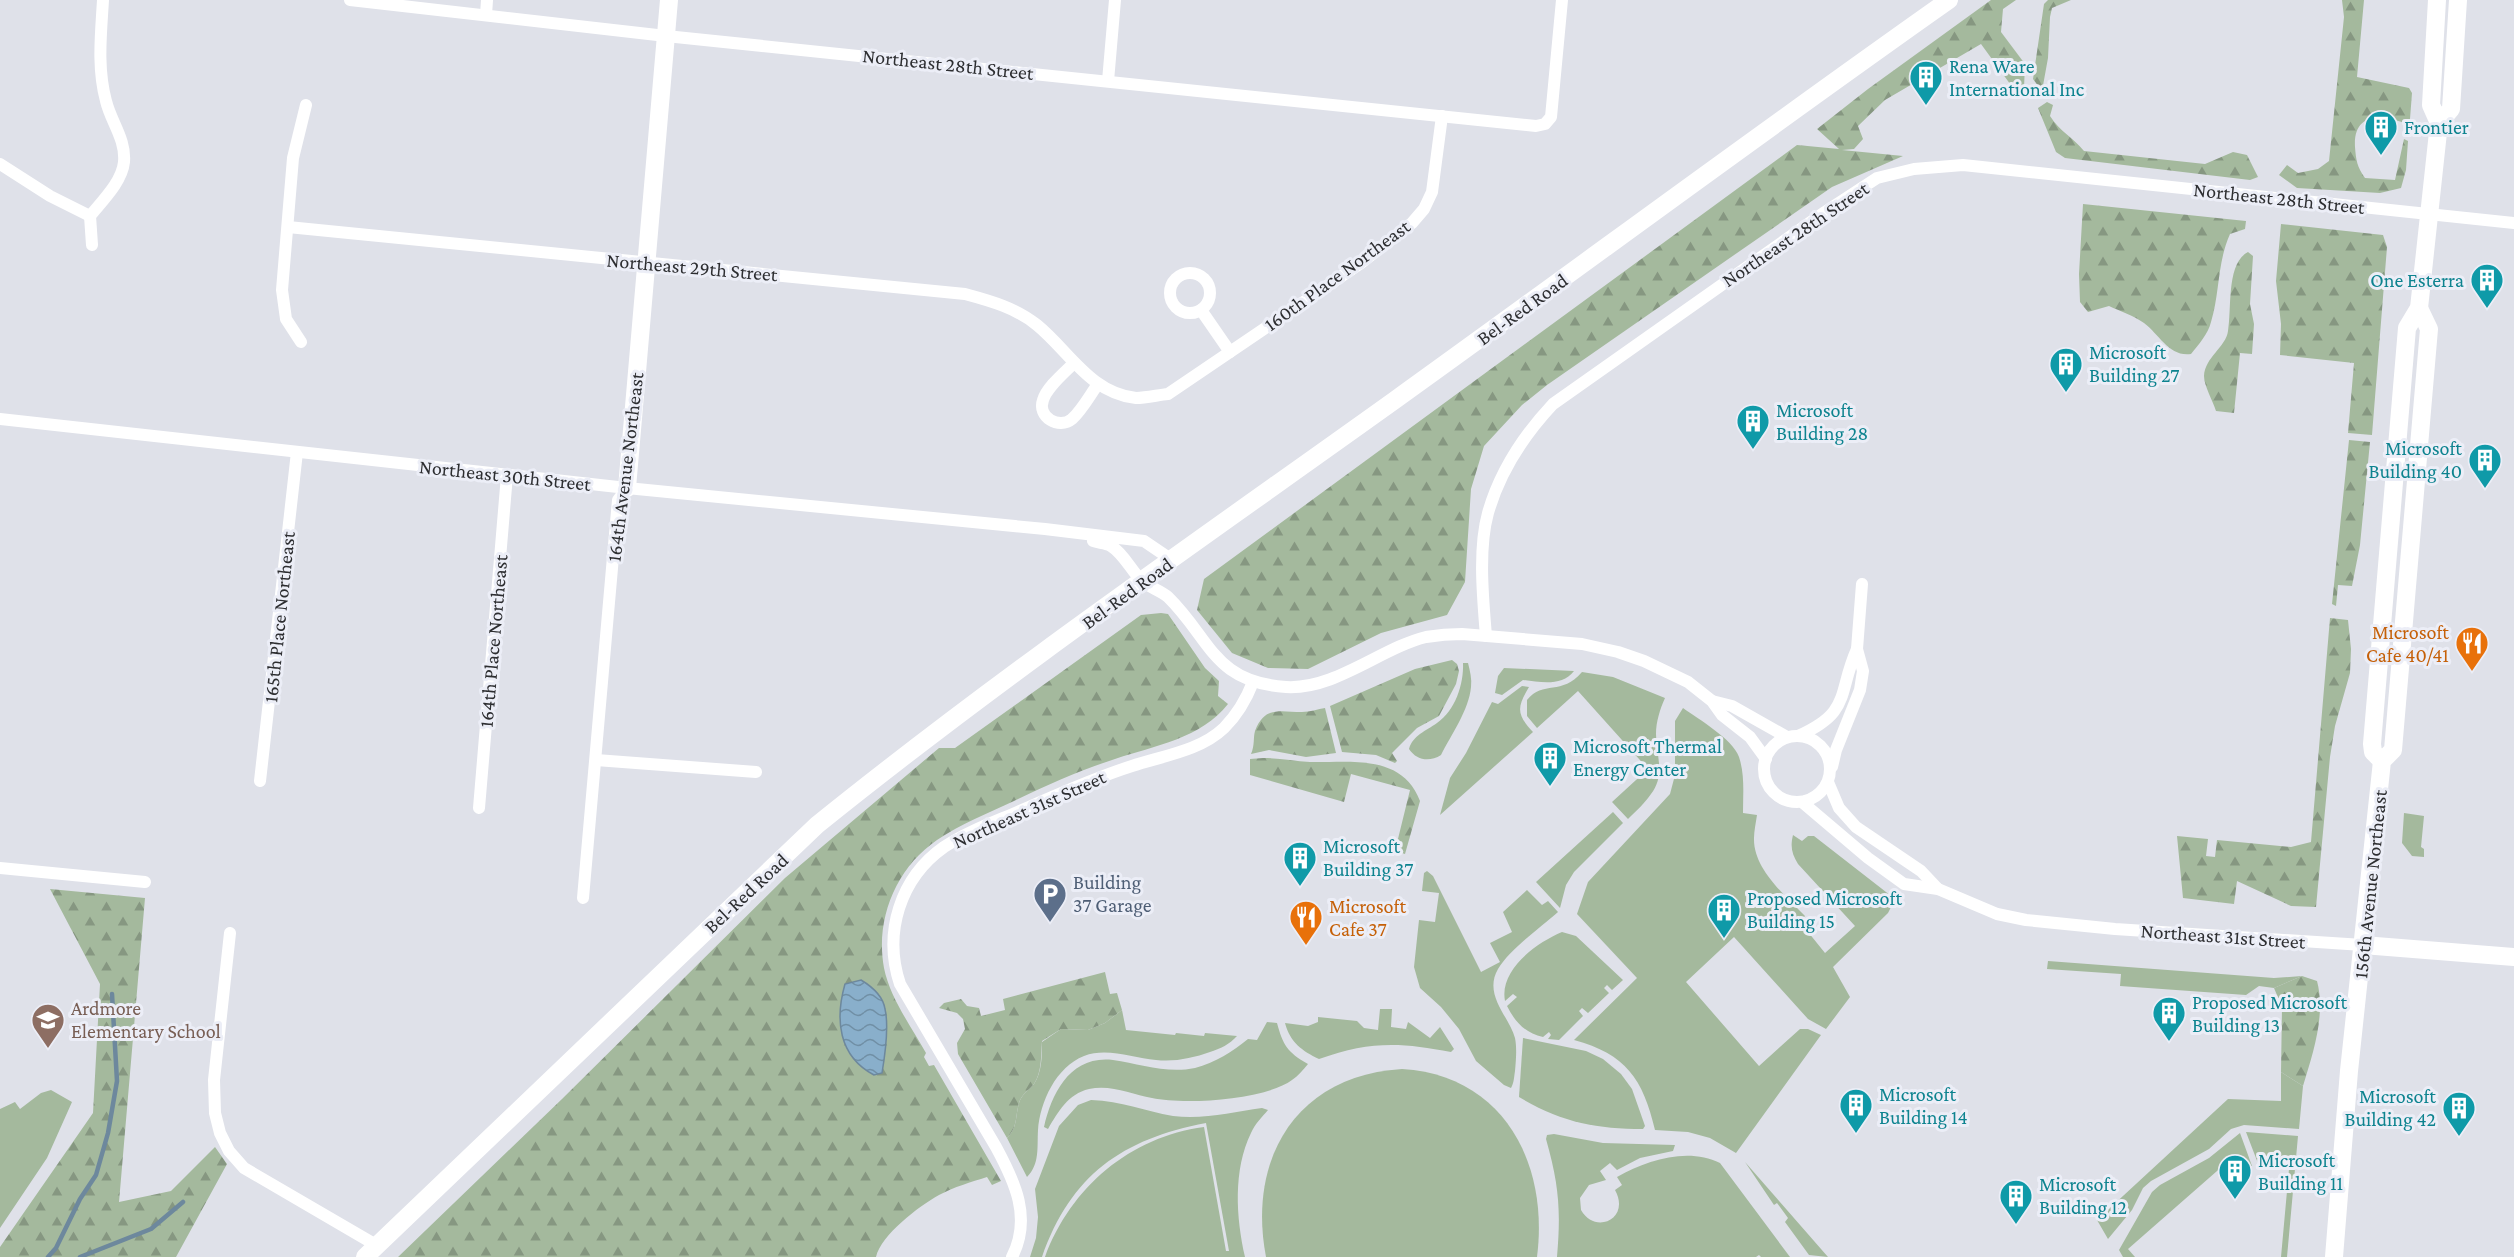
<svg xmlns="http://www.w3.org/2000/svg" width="2514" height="1257" font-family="'Crimson Pro',serif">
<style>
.green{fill:#a4b99d}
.forest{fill:url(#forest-firs)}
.water{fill:url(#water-waves);stroke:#6d889d;stroke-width:1.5}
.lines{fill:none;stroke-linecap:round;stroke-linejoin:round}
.stream{stroke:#6d889d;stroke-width:4.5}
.street{stroke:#fff;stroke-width:12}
.secondary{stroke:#fff;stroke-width:18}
.labels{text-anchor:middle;stroke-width:6;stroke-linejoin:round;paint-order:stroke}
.street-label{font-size:20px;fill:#2d2e31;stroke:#eceef7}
.culture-label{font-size:20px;fill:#0d838f;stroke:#eceef7;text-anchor:start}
.food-label{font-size:20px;fill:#c56008;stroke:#eceef7;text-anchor:end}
.service-label{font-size:20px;fill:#4e5e75;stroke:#eceef7;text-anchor:start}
.education-label{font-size:20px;fill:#785e54;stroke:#eceef7;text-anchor:start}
</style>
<defs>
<pattern id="forest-firs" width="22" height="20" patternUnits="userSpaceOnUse" patternTransform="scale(1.5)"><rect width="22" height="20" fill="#a4b99d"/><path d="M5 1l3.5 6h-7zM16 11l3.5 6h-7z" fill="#869781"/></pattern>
<pattern id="water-waves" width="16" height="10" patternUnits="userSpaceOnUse" patternTransform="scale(1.5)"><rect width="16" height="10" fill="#89afcb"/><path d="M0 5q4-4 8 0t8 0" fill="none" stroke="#708fa5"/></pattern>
</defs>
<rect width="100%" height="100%" fill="#dfe1e9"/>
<g class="green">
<path d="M1463 663H1468C1470 671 1472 679 1471 687 1469 710 1451 735 1441 755 1430 762 1417 761 1409 749 1413 735 1426 731 1437 723 1455 711 1464 684 1463 663Z"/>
<path d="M1504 668 1574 671C1562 687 1540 682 1523 680L1502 695 1495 693 1498 676Z"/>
<path d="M1582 672 1613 677 1665 698C1660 709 1656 722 1656 734 1656 756 1666 774 1651 794 1645 803 1636 811 1628 819L1612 802 1648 769 1578 691 1537 728 1527 716V700C1543 680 1562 696 1582 672Z"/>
<path d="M1522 686 1529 687C1517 707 1516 714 1533 732L1440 815 1450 778 1466 753 1492 702 1498 704Z"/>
<path d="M1683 708C1698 719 1733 739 1739 757 1745 775 1743 794 1743 813L1757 815C1756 822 1754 831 1754 838 1753 869 1786 896 1805 916L1800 922 1825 953 1855 926 1798 864C1792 854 1790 847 1793 835L1802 841 1808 836H1814L1895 899 1888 913 1833 967 1850 997 1826 1029 1808 1019 1734 937 1686 982 1759 1066 1800 1029H1808L1821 1035 1736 1153 1710 1138 1688 1132 1655 1130C1643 1079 1626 1054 1574 1040L1637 978 1577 914 1588 882 1670 794 1675 775V721Z"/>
<polygon points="1613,812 1623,823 1574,872 1566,885 1560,908 1536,882"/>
<polygon points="2404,813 2424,816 2421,847 2424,849 2424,857 2412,856 2402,843"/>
<path d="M1427 871 1433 876 1481 972 1500 962 1490 943 1512 932 1503 912 1527 890 1542 905 1548 901 1558 912C1540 928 1510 949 1498 969 1483 995 1509 1016 1515 1038 1517 1048 1516 1060 1515 1071 1514 1077 1514 1083 1511 1088L1504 1085 1476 1061 1459 1029 1441 1007 1420 988 1414 967 1419 920 1435 922 1439 893 1422 891 1424 873Z"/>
<path d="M1562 932 1576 936 1623 980 1612 990 1607 985 1604 988 1609 993 1588 1013 1582 1008 1579 1011 1583 1016 1559 1040 1548 1039 1551 1035 1549 1032 1543 1037C1525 1033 1515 1022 1507 1006L1517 997 1513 994 1505 1001C1499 970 1536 943 1562 932Z"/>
<polygon points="2048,961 2274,978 2302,976 2274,988 2259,986 2246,995 2120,986 2121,974 2047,969"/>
<path d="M1380 1009H1392L1391 1027 1406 1029 1408 1022 1430 1038 1440 1027 1454 1049 1451 1052C1401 1042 1368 1041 1319 1059 1302 1051 1290 1042 1285 1023L1308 1026 1318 1022V1017L1357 1021 1364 1028 1378 1030Z"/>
<path d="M1122 1010 1126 1030 1175 1035 1176 1033 1204 1036 1205 1033 1237 1036C1230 1044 1220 1049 1210 1052 1193 1058 1175 1062 1156 1060 1133 1058 1107 1047 1084 1056 1056 1067 1040 1102 1038 1130 1037 1147 1040 1164 1027 1177L1007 1138C1018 1127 1015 1117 1019 1103 1021 1095 1029 1090 1034 1084 1042 1072 1042 1055 1042 1042L1061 1029 1088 1030 1105 1023Z"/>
<path d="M1267 1022 1277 1023C1283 1045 1287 1052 1308 1064 1303 1070 1298 1076 1292 1080 1265 1100 1185 1105 1152 1098 1132 1094 1110 1084 1089 1089 1068 1094 1058 1112 1048 1129L1044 1127C1052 1092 1071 1055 1113 1060 1140 1064 1167 1074 1195 1068 1215 1063 1233 1051 1248 1039L1257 1040Z"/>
<path d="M1523 1038 1586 1051 1603 1059 1621 1074 1632 1089 1645 1126 1643 1129C1596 1129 1560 1122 1519 1097Z"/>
<path d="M1402 1069C1504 1075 1549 1164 1537 1257H1266C1247 1158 1297 1075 1402 1069Z"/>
<polygon points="2281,1072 2303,1086 2299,1129 2244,1125 2231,1129 2209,1149 2151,1181 2143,1188 2132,1210 2108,1239 2097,1220 2228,1099 2281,1101"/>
<polygon points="51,1090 72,1102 47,1158 0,1228 0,1109 15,1102 20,1109 41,1093"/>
<path d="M1091 1100C1122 1101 1144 1111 1173 1116 1203 1120 1233 1112 1262 1108L1268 1110C1262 1117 1255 1124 1251 1133 1233 1170 1236 1217 1245 1257H1045C1071 1187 1130 1137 1204 1127L1226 1251H1229L1206 1123C1122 1139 1071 1175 1042 1257H1030L1036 1238 1038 1217 1035 1189 1059 1126 1078 1105Z"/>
<polygon points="2246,1132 2298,1136 2287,1257 2281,1257 2289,1169 2259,1166"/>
<polygon points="2240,1133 2252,1166 2225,1164 2128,1249 2135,1257 2123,1257 2119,1250 2152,1192 2160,1185 2209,1158"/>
<path d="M1554 1134 1603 1143 1675 1145 1673 1151 1640 1158 1617 1170 1610 1163 1600 1171 1606 1180 1589 1185 1580 1198 1581 1210C1595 1235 1631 1219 1615 1190L1622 1185 1617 1177C1647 1160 1688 1147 1720 1163L1790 1257H1761L1759 1255 1756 1257H1557C1561 1210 1559 1185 1546 1139L1547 1135Z"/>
<polygon points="1745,1162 1828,1257 1809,1255 1785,1222 1788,1218 1777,1203 1774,1205"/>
</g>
<g class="forest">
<polygon points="1991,0 2016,0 2003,9 2001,32 2025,64 2024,88 2013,88 1981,44 1885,100 1858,126 1863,139 1854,149 1842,150 1903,156 1832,187 1547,385 1522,405 1484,446 1471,489 1465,582 1447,615 1381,633 1308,669 1268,668 1232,653 1197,610 1204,579 1797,145 1839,149 1817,129 1868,89"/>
<polygon points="2048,0 2071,0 2052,8 2050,17 2048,58 2042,91 2033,79 2044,4"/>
<path d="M2342 0H2364L2357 77 2409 88 2412 93 2410 119 2405 123C2380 114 2353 113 2355 147 2356 160 2357 167 2365 178L2395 180 2404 139 2408 141 2406 170 2401 188 2380 193 2297 188 2279 175 2287 165 2298 173 2318 169 2329 161 2344 17Z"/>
<path d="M2047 102 2053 105 2050 116C2060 132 2073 137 2084 151L2205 164 2233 152 2247 155 2258 177 2250 180 2065 158 2056 152 2038 108Z"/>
<path d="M2083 204 2246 221 2245 229 2230 234C2217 263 2220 293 2211 322 2208 334 2199 344 2191 354 2169 357 2160 335 2144 323 2134 316 2120 311 2109 306L2088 312 2080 302 2079 274Z"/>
<polygon points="2281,224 2383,235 2387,247 2372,435 2348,433 2354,363 2280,355 2281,324 2276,281"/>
<path d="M2248 252 2253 256 2250 304 2254 324 2252 354 2240 353 2234 413 2216 411C2213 401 2204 386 2204 376 2205 357 2226 347 2228 331 2232 309 2226 263 2248 252Z"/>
<polygon points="2349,440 2370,442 2360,545 2352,586 2338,585 2336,606 2332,604"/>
<path d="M1161 613 1168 614 1205 668 1219 681 1218 696 1228 704C1202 738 1154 746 1115 759 1081 770 1047 785 1014 801 988 813 961 824 937 840 896 868 875 919 884 968 890 998 911 1026 926 1053L924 1057 929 1066 934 1065 1001 1181 992 1185 987 1177C971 1182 954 1187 939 1195 919 1206 881 1235 876 1257H398L562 1099 785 878 939 748H955L1141 615Z"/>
<polygon points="2330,618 2348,620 2351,649 2350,673 2335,726 2330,757 2316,907 2291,906 2237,881 2234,904 2183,898 2177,836 2208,839 2206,856 2215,857 2217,840 2291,847 2311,842"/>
<polygon points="1452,660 1457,664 1459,671 1456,684 1439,716 1417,728 1392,753 1397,761 1395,763 1376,755 1342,752 1330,706 1415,669"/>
<path d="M1325 708 1336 753 1306 757 1269 750 1251 754C1255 745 1253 738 1255 731 1265 705 1281 712 1302 712 1310 712 1318 709 1325 708Z"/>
<path d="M1263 758C1279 758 1294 761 1310 762 1349 763 1402 753 1420 801L1405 854 1395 851 1410 790 1351 774 1344 802 1250 775V759Z"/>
<polygon points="50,889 145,898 119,1202 171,1191 215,1147 227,1164 176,1257 0,1257 0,1247 93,1113 100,984"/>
<path d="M1105 972 1110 994 1117 993 1122 1010 1105 1023 1088 1030 1061 1029 1042 1041C1041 1055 1042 1072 1034 1084 1029 1090 1021 1095 1019 1103 1015 1117 1018 1127 1007 1138L958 1054 957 1043 965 1029 963 1019 957 1013 939 1008 944 1003 961 999 967 1006 979 1008 981 1016 1005 1010 1003 999Z"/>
<path d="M2302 976 2317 981C2326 1015 2313 1053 2303 1086L2281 1072 2282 1007 2274 988Z"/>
</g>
<path class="water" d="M861 980C871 986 883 996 885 1009 889 1026 885 1055 882 1073L874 1075C838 1056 835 1019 845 984Z"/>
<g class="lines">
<g class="stream">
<polyline points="48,1257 56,1248 80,1199 96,1175 108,1133 117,1081 112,994"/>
<polyline points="80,1257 151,1229 183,1202"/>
</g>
<g class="street">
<polyline points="350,0 666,36 1536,126 1545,124 1551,117 1562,0"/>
<polyline points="486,15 487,0"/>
<polyline points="1108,81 1115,0"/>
<polyline points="0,164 50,196 90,216"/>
<path d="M288 227 965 294C991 301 1016 308 1037 325 1069 351 1090 393 1136 398 1146 398 1158 395 1168 394L1361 263 1412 223 1424 209 1432 192 1442 116"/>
<path d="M92 245 90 216C102 201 122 182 124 162 126 139 111 122 106 101 97 68 101 34 103 0"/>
<circle cx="1190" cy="293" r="20"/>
<polyline points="1201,310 1230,352"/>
<polyline points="301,342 286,319 282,290 293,158 306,105"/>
<path d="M1073 364C1064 373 1047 387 1043 400 1037 417 1059 430 1072 419 1082 410 1090 395 1098 384"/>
<polyline points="0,419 627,488 1045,529 1144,541 1172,560"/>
<path d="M1093 541C1098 543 1106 543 1111 546 1123 553 1131 570 1141 580 1148 587 1160 590 1168 597 1211 639 1213 682 1286 687 1335 690 1381 648 1426 637 1438 635 1450 634 1462 634L1582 644 1618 652 1644 661 1688 682 1712 701 1722 715 1750 737 1766 759"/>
<path d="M1486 636C1483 599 1478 549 1488 513 1500 471 1524 435 1553 404L1825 212 1877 178 1914 169 1963 165 2514 223"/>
<polyline points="1712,701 1732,706 1787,737"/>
<circle cx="1797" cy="769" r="33"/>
<path d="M1798 736C1852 712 1837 694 1857 649"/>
<polyline points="596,760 756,772"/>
<polyline points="1832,767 1836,750 1860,690 1863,671 1857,649 1862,584"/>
<polyline points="260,781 297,452"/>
<polyline points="1828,782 1839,808 1856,827 1921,871 1938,889"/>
<polyline points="1802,802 1868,858 1904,884 1938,889 1997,914 2026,920 2115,929 2363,945"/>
<polyline points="479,808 507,475"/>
<polyline points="0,868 145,882"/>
<polyline points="583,898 618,500 627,488"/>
<polyline points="230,933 214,1080 215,1113 220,1133 229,1151 244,1168 376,1245"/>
<path d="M1012 1257C1032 1218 1015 1182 996 1147L900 984C883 933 900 878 944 847 968 831 997 821 1022 810 1059 794 1094 778 1132 766 1162 756 1200 751 1224 728 1237 715 1246 700 1253 682"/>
</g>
<g class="secondary">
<polyline points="2439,123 2451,109 2458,0"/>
<polyline points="627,488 669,0"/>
<polyline points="2382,761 2373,752 2372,744 2407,328 2419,308 2439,123 2431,105 2437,0"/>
<polyline points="2363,945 2514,957"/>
<path d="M365 1257 817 825C1003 675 1201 539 1395 400 1580 267 1763 131 1949 0"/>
<polyline points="2334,1257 2349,1071 2382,761 2393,750 2429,329 2419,308"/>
</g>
</g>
<defs>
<symbol id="building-pin" viewBox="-11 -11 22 30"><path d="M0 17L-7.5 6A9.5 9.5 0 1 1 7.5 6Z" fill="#0f9aa8" stroke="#eceef7"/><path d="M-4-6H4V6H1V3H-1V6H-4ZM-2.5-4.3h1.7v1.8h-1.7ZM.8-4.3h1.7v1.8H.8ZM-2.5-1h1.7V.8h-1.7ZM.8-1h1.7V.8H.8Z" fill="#fff"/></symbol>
<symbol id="restaurant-pin" viewBox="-11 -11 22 30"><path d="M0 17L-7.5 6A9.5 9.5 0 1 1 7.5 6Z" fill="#e8710a" stroke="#eceef7"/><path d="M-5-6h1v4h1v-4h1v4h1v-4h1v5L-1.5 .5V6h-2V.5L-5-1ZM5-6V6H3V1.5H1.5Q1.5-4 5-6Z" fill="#fff"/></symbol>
<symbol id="parking-pin" viewBox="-11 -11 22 30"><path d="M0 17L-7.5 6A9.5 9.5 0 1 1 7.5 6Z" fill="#5c6f8a" stroke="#eceef7"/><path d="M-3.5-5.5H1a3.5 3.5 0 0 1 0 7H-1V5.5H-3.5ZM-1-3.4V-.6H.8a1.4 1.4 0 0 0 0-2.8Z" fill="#fff"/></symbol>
<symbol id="school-pin" viewBox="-11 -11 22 30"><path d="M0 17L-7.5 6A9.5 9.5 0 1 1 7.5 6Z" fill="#8d6e63" stroke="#eceef7"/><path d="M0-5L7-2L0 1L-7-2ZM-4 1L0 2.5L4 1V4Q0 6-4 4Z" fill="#fff"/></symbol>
</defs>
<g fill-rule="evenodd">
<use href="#building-pin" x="1907" y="58" width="38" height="52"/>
<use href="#building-pin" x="2362" y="108" width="38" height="52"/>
<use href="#building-pin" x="2468" y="261" width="38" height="52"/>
<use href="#building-pin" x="2047" y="345" width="38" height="52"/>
<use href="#building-pin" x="1734" y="402" width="38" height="52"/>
<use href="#building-pin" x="2466" y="441" width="38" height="52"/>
<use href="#restaurant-pin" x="2453" y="624" width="38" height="52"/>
<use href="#building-pin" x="1531" y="739" width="38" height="52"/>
<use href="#building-pin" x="1281" y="839" width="38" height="52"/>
<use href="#parking-pin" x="1031" y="875" width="38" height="52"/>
<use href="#building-pin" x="1705" y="891" width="38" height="52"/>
<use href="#restaurant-pin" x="1287" y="898" width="38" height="52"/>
<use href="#building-pin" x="2150" y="994" width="38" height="52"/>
<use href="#school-pin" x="29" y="1001" width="38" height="52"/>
<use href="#building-pin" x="1837" y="1086" width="38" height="52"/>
<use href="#building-pin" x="2440" y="1089" width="38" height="52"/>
<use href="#building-pin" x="2216" y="1152" width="38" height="52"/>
<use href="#building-pin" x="1997" y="1177" width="38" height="52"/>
</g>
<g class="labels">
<g class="street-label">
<text transform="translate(948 64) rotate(6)" y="7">Northeast 28th Street</text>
<text transform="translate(2279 198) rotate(6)" y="7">Northeast 28th Street</text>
<text transform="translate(1795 234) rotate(-34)" y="7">Northeast 28th Street</text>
<text transform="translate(692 267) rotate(5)" y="7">Northeast 29th Street</text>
<text transform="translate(1337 275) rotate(-36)" y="7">160th Place Northeast</text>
<text transform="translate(1522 309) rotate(-36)" y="7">Bel-Red Road</text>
<text transform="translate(625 467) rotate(-83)" y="7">164th Avenue Northeast</text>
<text transform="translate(505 475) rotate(6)" y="7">Northeast 30th Street</text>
<text transform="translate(1127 593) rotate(-36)" y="7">Bel-Red Road</text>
<text transform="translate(279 617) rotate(-84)" y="7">165th Place Northeast</text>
<text transform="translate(493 641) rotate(-85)" y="7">164th Place Northeast</text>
<text transform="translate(1029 809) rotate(-24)" y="7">Northeast 31st Street</text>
<text transform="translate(2370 884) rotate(-84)" y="7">156th Avenue Northeast</text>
<text transform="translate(746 893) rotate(-43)" y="7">Bel-Red Road</text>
<text transform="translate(2223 936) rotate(4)" y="7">Northeast 31st Street</text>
</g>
<g class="culture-label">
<text x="1949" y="73">Rena Ware<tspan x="1949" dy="23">International Inc</tspan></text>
<text x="2404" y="134">Frontier</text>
<text x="2464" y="287" text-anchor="end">One Esterra</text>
<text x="2089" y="359">Microsoft<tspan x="2089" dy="23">Building 27</tspan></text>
<text x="1776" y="417">Microsoft<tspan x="1776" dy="23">Building 28</tspan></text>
<text x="2462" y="455" text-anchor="end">Microsoft<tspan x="2462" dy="23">Building 40</tspan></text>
<text x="1573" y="753">Microsoft Thermal<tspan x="1573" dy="23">Energy Center</tspan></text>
<text x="1323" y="853">Microsoft<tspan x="1323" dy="23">Building 37</tspan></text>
<text x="1747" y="905">Proposed Microsoft<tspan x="1747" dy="23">Building 15</tspan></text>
<text x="2192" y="1009">Proposed Microsoft<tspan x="2192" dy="23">Building 13</tspan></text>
<text x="1879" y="1101">Microsoft<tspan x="1879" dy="23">Building 14</tspan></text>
<text x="2436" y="1103" text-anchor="end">Microsoft<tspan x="2436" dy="23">Building 42</tspan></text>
<text x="2258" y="1167">Microsoft<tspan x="2258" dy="23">Building 11</tspan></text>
<text x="2039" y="1191">Microsoft<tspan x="2039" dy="23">Building 12</tspan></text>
</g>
<g class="food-label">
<text x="2449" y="639">Microsoft<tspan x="2449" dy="23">Cafe 40/41</tspan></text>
<text x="1329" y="913" text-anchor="start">Microsoft<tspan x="1329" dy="23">Cafe 37</tspan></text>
</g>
<g class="service-label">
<text x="1073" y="889">Building<tspan x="1073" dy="23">37 Garage</tspan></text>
</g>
<g class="education-label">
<text x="71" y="1015">Ardmore<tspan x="71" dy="23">Elementary School</tspan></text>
</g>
</g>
</svg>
